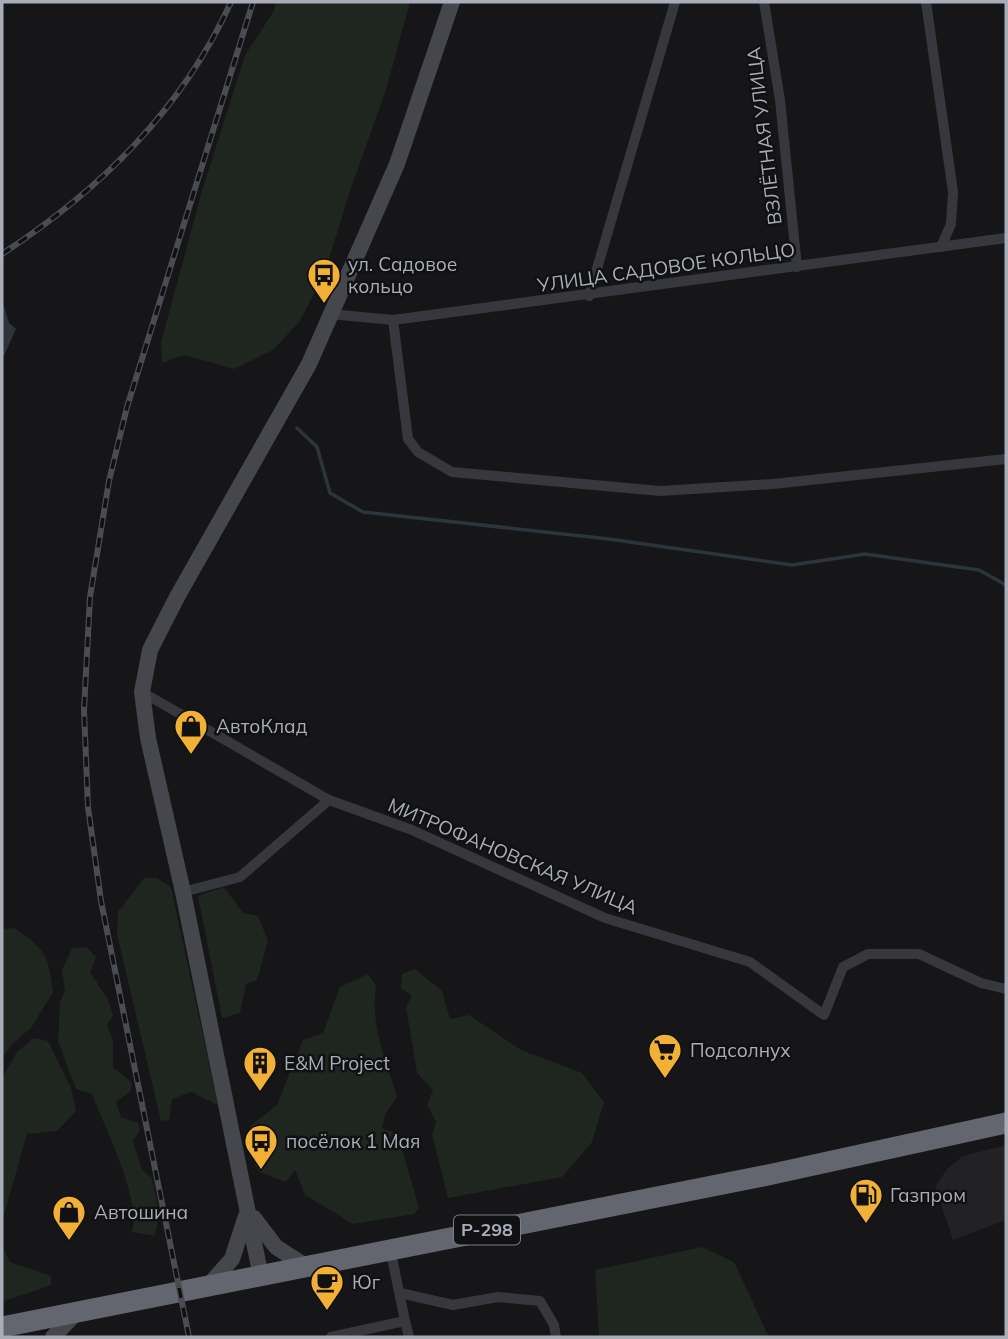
<svg xmlns="http://www.w3.org/2000/svg" width="1008" height="1339" font-family="Mulish,sans-serif">
<style>
.built{fill:#222225}
.green{fill:#1e261f}
.water{fill:#2c353c}
.lines{fill:none;stroke-linecap:round;stroke-linejoin:round}
.stream{stroke:#2c353c;stroke-width:3.5}
.street{stroke:#37383d;stroke-width:10}
.secondary{stroke:#45474d;stroke-width:16}
.highway{stroke:#63666e;stroke-width:21}
.rail-casing{stroke:#4a4c52;stroke-width:6}
.rail{stroke:#111113;stroke-width:3.5;stroke-dasharray:10;stroke-linecap:butt}
.labels{text-anchor:middle;stroke-width:5;stroke-linejoin:round;paint-order:stroke}
.shield{fill:#111113;stroke:#7b7e86;stroke-width:2}
.shield-label{font-size:18px;font-weight:bold;fill:#a8adb8}
.street-label{font-size:19px;fill:#a8adb8;stroke:#111113}
.poi-label{font-size:19px;fill:#a8adb8;stroke:#111113;text-anchor:start}
</style>
<rect width="100%" height="100%" fill="#161618"/>
<polygon class="built" points="1006,1145 1006,1220 953,1240 935,1187 947,1169 963,1156"/>
<g class="green">
<polygon points="276,2 410,2 386,90 349,194 325,272 300,321 273,350 234,369 184,355 162,363 161,342 202,191 245,55 274,11"/>
<polygon points="144,878 157,878 171,887 218,1105 191,1092 172,1099 169,1120 161,1121 117,934 118,912"/>
<polygon points="224,887 243,913 258,916 268,941 257,980 246,984 240,1013 222,1018 198,896"/>
<path d="M14 928C46 950 48 954 53 992L31 1028 11 1045 2 1059V929Z"/>
<path d="M86 947 96 957 90 972 108 1000 113 1015 107 1025 113 1040V1067L132 1083 130 1092 116 1102 121 1117 138 1123 140 1130 133 1141 142 1170 152 1178 159 1212 155 1236 132 1232C141 1197 105 1129 92 1094L76 1089 58 1041 60 1002 65 992 62 970 72 948Z"/>
<polygon points="415,969 442,991 450,1019 469,1015 521,1050 582,1073 604,1102 592,1142 562,1177 448,1198 432,1135 436,1122 427,1105 433,1090 417,1073 406,1007 412,995 401,989 402,974"/>
<path d="M368 974 376 986C370 1026 386 1060 397 1097L385 1115 382 1128 398 1134 419 1208 414 1214 353 1224 305 1195 295 1170 286 1182 259 1172 253 1160 250 1126 277 1105 303 1040 323 1033 340 987Z"/>
<polygon points="34,1038 48,1041 71,1088 76,1111 57,1131 27,1134 2,1222 2,1078 17,1052"/>
<polygon points="2,1245 10,1262 51,1276 51,1285 2,1302"/>
<polygon points="702,1247 734,1262 769,1337 596,1337 599,1336 595,1270"/>
</g>
<polygon class="water" points="2,300 9,323 16,329 2,360"/>
<g class="lines">
<polyline class="stream" points="297,428 317,447 330,493 363,512 609,539 792,565 865,554 979,570 1006,585"/>
<g class="street">
<polyline points="764,2 780,100 797,267"/>
<polyline points="926,2 953,192 951,224 941,247"/>
<polyline points="589,296 675,2"/>
<polyline points="330,314 393,320 1006,238"/>
<polyline points="393,320 408,439 418,452 452,472 660,491 773,484 1006,459"/>
<polyline points="142,692 329,800 412,830 605,918 750,962 824,1015 843,967 868,954 919,954 981,983 1006,989"/>
<polyline points="183,892 240,877 329,800"/>
<polyline points="400,1293 453,1305 498,1297 540,1301 554,1325 556,1337"/>
<polyline points="405,1321 409,1337"/>
<polyline points="331,1337 405,1321 390,1248"/>
</g>
<g class="secondary">
<polyline points="254,1218 276,1247 307,1267"/>
<polyline points="261,1277 183,892 148,738 142,692 150,650 177,597 309,364 397,164 452,2"/>
<polyline points="207,1287 232,1259 246,1216"/>
<polyline points="53,1337 77,1312"/>
</g>
<polyline class="highway" points="2,1327 768,1175 1006,1123"/>
<defs>
<g id="rail">
<path d="M2 254C100 190 182 110 231 2"/>
<polyline points="189,1337 101,901 88,807 84,710 90,597 109,481 127,407 253,2"/>
</g>
</defs>
<use href="#rail" class="rail-casing"/>
<use href="#rail" class="rail"/>
</g>
<defs>
<symbol id="bus-pin" viewBox="-11 -11 22 30"><path d="M0 17L-7.5 6A9.5 9.5 0 1 1 7.5 6Z" fill="#f2b134" stroke="#111113"/><path d="M-5-6H5V4H4V6H2V4H-2V6H-4V4H-5ZM-3.5-4V0h7V-4ZM-3.5 1.2v1.5H-2V1.2ZM2 1.2v1.5H3.5V1.2Z" fill="#111"/></symbol>
<symbol id="shop-pin" viewBox="-11 -11 22 30"><path d="M0 17L-7.5 6A9.5 9.5 0 1 1 7.5 6Z" fill="#f2b134" stroke="#111113"/><path d="M-5-2.5h2.3a2.7 3.5 0 0 1 5.4 0H5L5.5 6h-11ZM-1.5-2.5h3a1.5 2.3 0 0 0-3 0Z" fill="#111"/></symbol>
<symbol id="supermarket-pin" viewBox="-11 -11 22 30"><path d="M0 17L-7.5 6A9.5 9.5 0 1 1 7.5 6Z" fill="#f2b134" stroke="#111113"/><path d="M-6-5.5h2.5l.6 2H6L4.5 2H-2.5L-4.4-4H-6ZM-1.5 3.2a1.3 1.3 0 1 0 .1 0ZM3 3.2a1.3 1.3 0 1 0 .1 0Z" fill="#111"/></symbol>
<symbol id="building-pin" viewBox="-11 -11 22 30"><path d="M0 17L-7.5 6A9.5 9.5 0 1 1 7.5 6Z" fill="#f2b134" stroke="#111113"/><path d="M-4-6H4V6H1V3H-1V6H-4ZM-2.5-4.3h1.7v1.8h-1.7ZM.8-4.3h1.7v1.8H.8ZM-2.5-1h1.7V.8h-1.7ZM.8-1h1.7V.8H.8Z" fill="#111"/></symbol>
<symbol id="fuel-pin" viewBox="-11 -11 22 30"><path d="M0 17L-7.5 6A9.5 9.5 0 1 1 7.5 6Z" fill="#f2b134" stroke="#111113"/><path d="M-5.5-6h7V0h2V4h1.3V-2.5L3-4.5l.8-.8L6-3V5H2.5V1h-1V6h-7ZM-4.2-4.7v3.2H.2V-4.7Z" fill="#111"/></symbol>
<symbol id="cafe-pin" viewBox="-11 -11 22 30"><path d="M0 17L-7.5 6A9.5 9.5 0 1 1 7.5 6Z" fill="#f2b134" stroke="#111113"/><path d="M-5.5-4.5H6V0H3Q3 3.5 0 3.5H-2.5Q-5.5 3.5-5.5 0ZM3-3.2v2h1.7v-2ZM-6 4.5H4V6H-6Z" fill="#111"/></symbol>
</defs>
<g fill-rule="evenodd">
<use href="#bus-pin" x="305" y="256" width="38" height="52"/>
<use href="#shop-pin" x="172" y="707" width="38" height="52"/>
<use href="#supermarket-pin" x="646" y="1031" width="38" height="52"/>
<use href="#building-pin" x="241" y="1044" width="38" height="52"/>
<use href="#bus-pin" x="242" y="1122" width="38" height="52"/>
<use href="#fuel-pin" x="847" y="1176" width="38" height="52"/>
<use href="#shop-pin" x="50" y="1193" width="38" height="52"/>
<use href="#cafe-pin" x="308" y="1263" width="38" height="52"/>
</g>
<g class="labels">
<rect class="shield" x="454" y="1215.5" width="66" height="29" rx="5"/>
<g class="shield-label">
<text x="487" y="1236">Р-298</text>
</g>
<g class="street-label">
<text transform="translate(764 136) rotate(-97)" y="7">ВЗЛЁТНАЯ УЛИЦА</text>
<text transform="translate(666 267) rotate(-8)" y="7">УЛИЦА САДОВОЕ КОЛЬЦО</text>
<text transform="translate(513 856) rotate(23)" y="7">МИТРОФАНОВСКАЯ УЛИЦА</text>
</g>
<g class="poi-label">
<text x="348" y="271">ул. Садовое<tspan x="348" dy="22">кольцо</tspan></text>
<text x="216" y="733">АвтоКлад</text>
<text x="690" y="1057">Подсолнух</text>
<text x="284" y="1070">E&amp;M Project</text>
<text x="286" y="1148">посёлок 1 Мая</text>
<text x="890" y="1202">Газпром</text>
<text x="94" y="1219">Автошина</text>
<text x="352" y="1289">Юг</text>
</g>
</g>
<rect width="1008" height="1339" fill="none" stroke="#a8adb8" stroke-width="7"/>
</svg>
